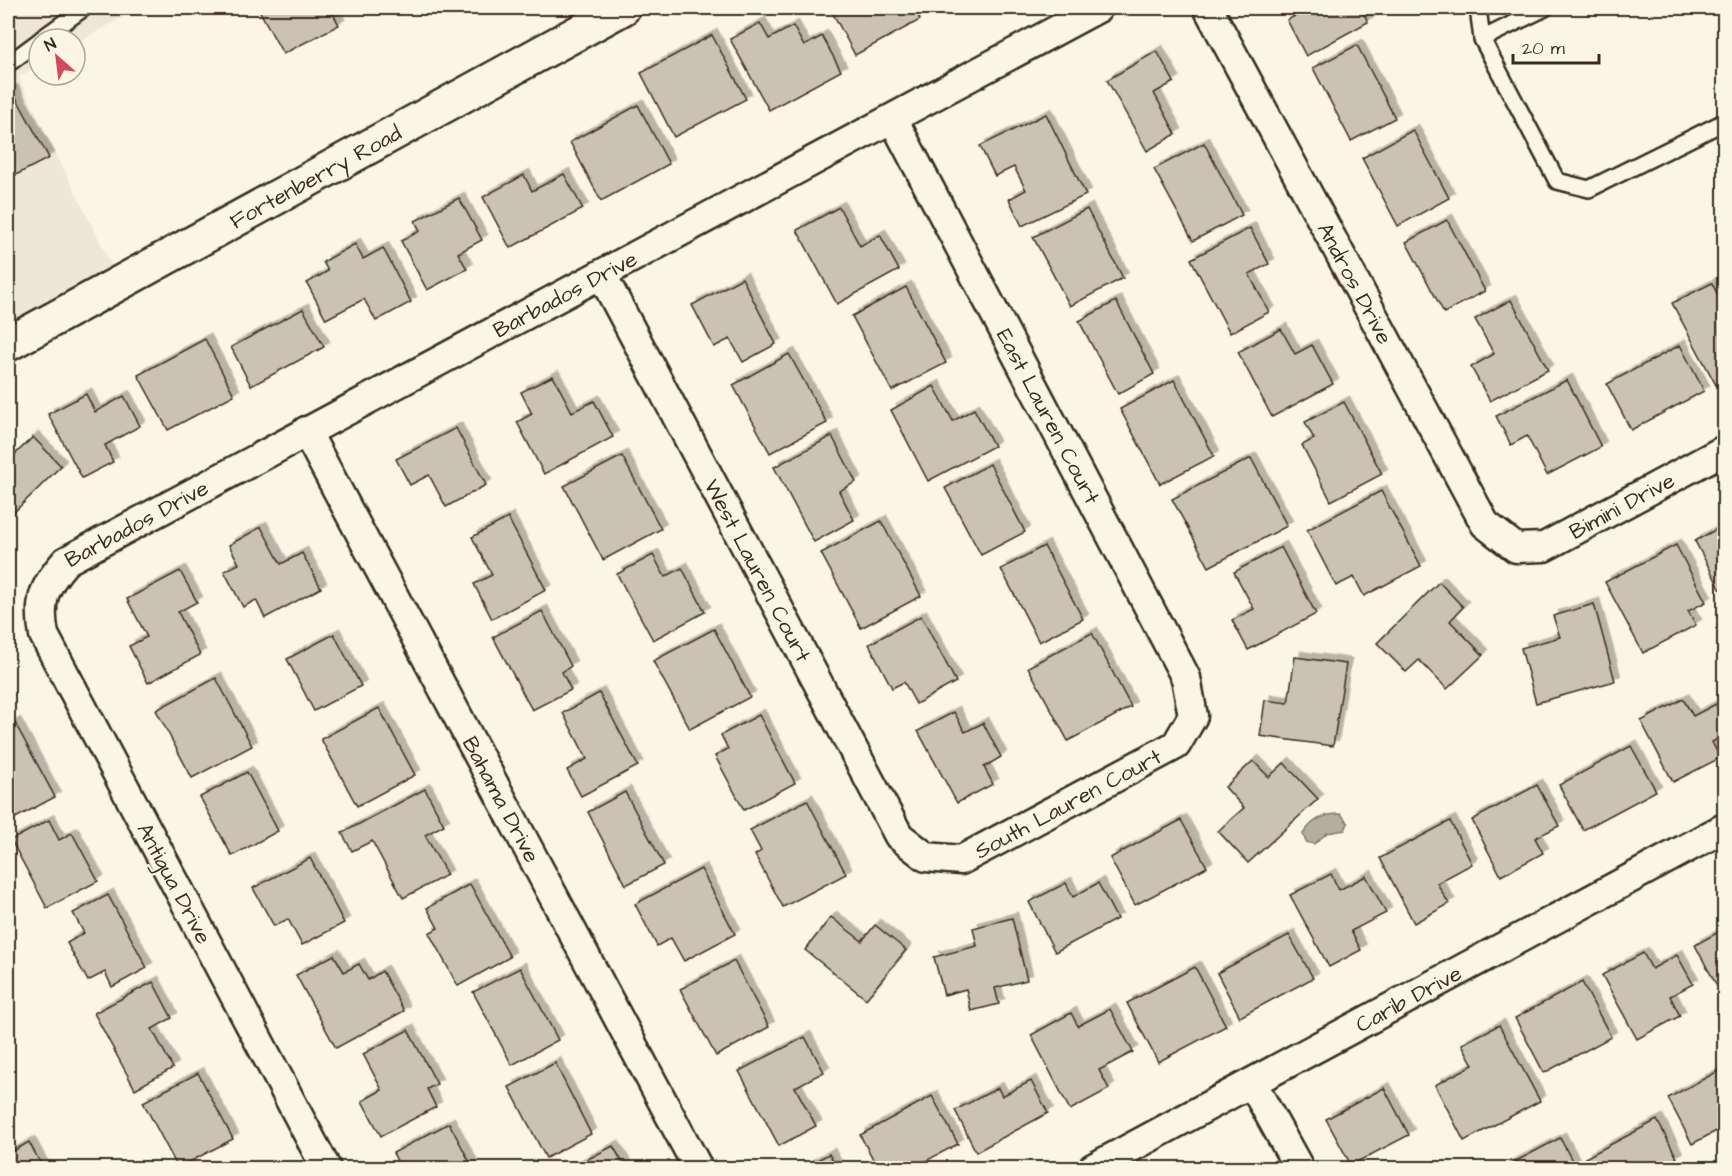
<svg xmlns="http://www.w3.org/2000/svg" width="1732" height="1176" font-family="'Architects Daughter',sans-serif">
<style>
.built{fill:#eee6d6}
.water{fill:#b7ad9e;stroke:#85796b;stroke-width:1.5}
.building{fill:#ccc2b3;stroke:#3b2a1e;stroke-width:1.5;filter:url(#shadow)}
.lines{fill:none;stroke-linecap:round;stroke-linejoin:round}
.lane-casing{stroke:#3b2a1e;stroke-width:20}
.street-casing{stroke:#3b2a1e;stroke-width:33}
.secondary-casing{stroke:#3b2a1e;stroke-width:38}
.lane{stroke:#fcf5e5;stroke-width:15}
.street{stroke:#fcf5e5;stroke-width:28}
.secondary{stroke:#fcf5e5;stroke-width:33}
.labels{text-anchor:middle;stroke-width:4.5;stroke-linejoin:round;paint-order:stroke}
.street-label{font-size:22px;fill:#3b2a1e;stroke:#fcf5e5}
</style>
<defs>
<filter id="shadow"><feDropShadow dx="5.5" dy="-5.5" stdDeviation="0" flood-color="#0004"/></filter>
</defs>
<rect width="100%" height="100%" fill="#fcf5e5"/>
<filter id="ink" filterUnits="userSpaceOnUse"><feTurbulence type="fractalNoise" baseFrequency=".0167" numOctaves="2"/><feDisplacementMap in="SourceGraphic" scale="12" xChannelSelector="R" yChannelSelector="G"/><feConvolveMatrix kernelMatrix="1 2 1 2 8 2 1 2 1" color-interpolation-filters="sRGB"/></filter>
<g filter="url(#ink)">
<polygon class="built" points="8,8 139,8 75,44 75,39 39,39 39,65 18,77 120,282 8,344"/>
<path class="water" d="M1341 814 1348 823 1345 830 1327 833 1314 844 1306 842 1303 834C1313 819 1324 814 1341 814Z"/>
<g class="building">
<polygon points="258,8 330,8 339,25 283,54"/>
<polygon points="830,8 914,8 920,20 855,55"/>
<polygon points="1306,8 1361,8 1368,22 1306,56 1287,20 1307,10"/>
<polygon points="760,23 769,39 793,26 804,46 822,36 841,71 769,110 730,39"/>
<polygon points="712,35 746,99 674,137 641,73"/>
<polygon points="1357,45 1395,118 1351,141 1313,68"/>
<polygon points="1157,51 1174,82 1154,93 1176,134 1147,151 1107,80"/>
<polygon points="12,90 49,158 8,179 8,92"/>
<polygon points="638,105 669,164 601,201 570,142"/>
<polygon points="1046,114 1086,195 1022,226 1009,199 1026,190 1014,167 995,176 980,146"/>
<polygon points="1413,130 1449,198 1398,226 1362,158"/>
<polygon points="1204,143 1242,215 1193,241 1154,169"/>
<polygon points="564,174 583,209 510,248 483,197 524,175 532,191"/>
<polygon points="459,198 482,240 458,253 467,269 427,290 401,241 420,231 415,221"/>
<polygon points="839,207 860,246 880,235 899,270 837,304 797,230"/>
<polygon points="1087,209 1123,278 1070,306 1033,237"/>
<polygon points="1447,220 1485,291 1444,313 1406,242"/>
<polygon points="1250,228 1269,264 1249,274 1269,312 1230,333 1191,259"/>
<polygon points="355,244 363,259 383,248 411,302 376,321 364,299 326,319 307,283 328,271 323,262"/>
<polygon points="742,278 776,344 743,362 730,339 714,347 692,305"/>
<polygon points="1712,283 1721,302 1724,301 1724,381 1716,385 1672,303"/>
<polygon points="906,287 946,363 892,391 852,316"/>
<polygon points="1511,300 1548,370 1490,401 1471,367 1494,354 1475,319"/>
<polygon points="1116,301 1154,374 1118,394 1079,321"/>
<polygon points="303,309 324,347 251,386 231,347"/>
<polygon points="1281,329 1295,354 1312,345 1333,384 1272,417 1238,352"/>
<polygon points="205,339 234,395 168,430 138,375"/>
<polygon points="1680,345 1704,391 1631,430 1607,384"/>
<polygon points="789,354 827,423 770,453 733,385"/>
<polygon points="553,376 572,412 594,401 613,437 544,474 517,422 532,414 521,392"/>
<polygon points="1174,380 1214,456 1160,484 1120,409"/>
<polygon points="1567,380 1601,447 1547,475 1527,436 1511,445 1496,416"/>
<polygon points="934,386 953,421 974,409 994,446 928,481 891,410"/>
<polygon points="86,394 95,412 124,396 140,426 105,445 113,462 82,478 48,414"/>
<polygon points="1344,402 1382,474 1331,501 1302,445 1314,439 1305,422"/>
<polygon points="456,428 486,485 446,507 429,475 410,485 396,459"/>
<polygon points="832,436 856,482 839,491 854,520 814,542 774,467"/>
<polygon points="33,437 61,466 8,518 8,461"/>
<polygon points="622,456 661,529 603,560 564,486"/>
<polygon points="1251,458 1287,526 1209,567 1172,499"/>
<polygon points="990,464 1025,532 981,555 945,488"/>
<polygon points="1381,491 1421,566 1364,596 1354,577 1336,586 1307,530"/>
<polygon points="508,518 546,590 492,619 474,584 492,575 472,537"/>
<polygon points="881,521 921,596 861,628 821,553"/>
<polygon points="1724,525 1724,596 1695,541"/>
<polygon points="261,527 281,564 302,553 321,588 265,618 256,600 243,607 224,571 239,564 229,545"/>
<polygon points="1676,545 1706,602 1688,611 1696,625 1643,653 1605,582"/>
<polygon points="1044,546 1083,619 1039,642 1001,569"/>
<polygon points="1281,547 1316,614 1248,650 1232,620 1254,609 1234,572"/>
<polygon points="653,555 665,577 682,568 705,612 653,640 617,574"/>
<polygon points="180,571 197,602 178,612 200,655 148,683 129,646 147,637 127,599"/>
<polygon points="1439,582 1463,607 1450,621 1483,655 1447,689 1419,660 1406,672 1377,643"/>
<polygon points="1594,604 1615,681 1536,703 1521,648 1560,637 1553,616"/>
<polygon points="542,611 571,666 562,672 571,690 532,710 493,637"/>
<polygon points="921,616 956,682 916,704 904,682 892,688 869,644"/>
<polygon points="714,629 750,697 690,729 653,661"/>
<polygon points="1092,633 1131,707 1068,741 1028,667"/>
<polygon points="334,634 361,686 314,711 287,659"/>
<polygon points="1295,657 1346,664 1333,746 1260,736 1265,700 1288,703"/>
<polygon points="216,678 252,746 192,778 156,710"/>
<polygon points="599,693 638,766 581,796 567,770 587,759 563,713"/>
<polygon points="1683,699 1693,716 1716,704 1724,721 1724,735 1712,742 1720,758 1673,782 1641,721"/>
<polygon points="379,708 415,775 357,806 321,739"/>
<polygon points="954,712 965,732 983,723 1001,757 984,767 993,784 957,803 918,731"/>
<polygon points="759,715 795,783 744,810 715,756 728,749 721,735"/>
<polygon points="15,723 55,797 8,822 8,727"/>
<polygon points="1631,746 1656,791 1583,830 1559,785"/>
<polygon points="1253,761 1269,777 1284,763 1318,799 1248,863 1218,831 1244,808 1225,787"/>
<polygon points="247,772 278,831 232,856 200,797"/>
<polygon points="1537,785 1559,826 1535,838 1543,853 1501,876 1472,820"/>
<polygon points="425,789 444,825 425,835 447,875 403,898 372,841 352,851 342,833"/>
<polygon points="625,792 664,865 626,885 588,812"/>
<polygon points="807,800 846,874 783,907 755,855 761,851 750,830"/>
<polygon points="49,820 59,840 72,833 98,881 47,908 11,840"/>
<polygon points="1181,820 1207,867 1135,905 1110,858"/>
<polygon points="1450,821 1472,864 1437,883 1449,904 1414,923 1380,858"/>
<polygon points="310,858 344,923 302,945 288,919 274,926 253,888"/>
<polygon points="701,869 735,934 684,961 671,938 657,946 635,904"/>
<polygon points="1331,874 1339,890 1366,876 1386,913 1351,931 1361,950 1329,967 1290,895"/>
<polygon points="1066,883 1073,897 1098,883 1117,919 1055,952 1029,902"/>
<polygon points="470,884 510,957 458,986 429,933 438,928 427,908"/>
<polygon points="108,895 147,968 112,987 105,972 88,981 67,943 84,933 73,913"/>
<polygon points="831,917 862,941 875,925 906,950 866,999 805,950"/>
<polygon points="1012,918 1027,980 995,988 999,1004 971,1011 966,989 944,995 934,957 977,946 973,928"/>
<polygon points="1724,929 1724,984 1718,988 1695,945"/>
<polygon points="1289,935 1313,978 1240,1017 1217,973"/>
<polygon points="1643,953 1652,969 1677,955 1693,984 1670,996 1680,1016 1637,1039 1602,975"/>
<polygon points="334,955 344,972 359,964 368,980 382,971 404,1011 336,1048 296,975"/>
<polygon points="734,961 769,1027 716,1056 680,989"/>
<polygon points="1195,967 1226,1026 1158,1062 1127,1003"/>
<polygon points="520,968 558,1040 512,1065 473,992"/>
<polygon points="153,982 172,1018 152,1029 173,1068 135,1089 94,1013"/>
<polygon points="1582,982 1611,1037 1544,1073 1515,1018"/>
<polygon points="1110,1009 1133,1052 1099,1070 1109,1089 1070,1110 1031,1035 1071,1013 1078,1026"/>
<polygon points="1499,1025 1540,1101 1464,1141 1435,1085 1473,1065 1462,1044"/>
<polygon points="408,1030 437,1084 427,1089 436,1107 381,1136 362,1101 382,1090 363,1054"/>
<polygon points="805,1037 824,1072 795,1087 816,1126 779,1146 739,1071"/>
<polygon points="555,1063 591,1134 546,1158 509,1087"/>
<polygon points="1724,1068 1724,1127 1692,1144 1668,1098"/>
<polygon points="198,1073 233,1139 178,1168 143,1102"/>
<polygon points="1031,1081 1048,1113 976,1152 955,1110 998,1088 1002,1096"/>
<polygon points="1384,1088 1409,1135 1351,1165 1326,1119"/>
<polygon points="932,1096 958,1144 918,1165 919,1168 878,1168 860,1135"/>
<polygon points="1657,1120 1677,1158 1658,1168 1591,1168 1585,1158"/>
<polygon points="449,1123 473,1168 401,1168 393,1153"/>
<polygon points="1560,1138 1576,1168 1503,1168"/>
<polygon points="29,1142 43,1168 8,1168 8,1154"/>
<polygon points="613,1146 626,1168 571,1168"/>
<polygon points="829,1154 837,1168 802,1168"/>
</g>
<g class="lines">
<defs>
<g id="lane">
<polyline points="1478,8 1482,39 1557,181 1589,189 1724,122"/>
<polyline points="41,39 84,8"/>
<polyline points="1482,39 1545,8"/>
<polyline points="8,64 39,41"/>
</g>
<g id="street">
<path id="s1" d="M1208 8 1485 524 1516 548 1544 547 1724 450"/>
<path id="s2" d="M602 275 899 836 926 857 961 860 1176 745 1193 716 1186 678 893 119"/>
<path id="s3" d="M306 431 698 1168"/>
<polyline points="1252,1083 1299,1168"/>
<path id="s4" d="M326 1168 44 635C38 601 43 587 66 561 409 375 755 194 1098 8"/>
<path id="s5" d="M1093 1168 1724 828"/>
</g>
<g id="secondary">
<path id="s6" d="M8 344 623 8"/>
</g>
</defs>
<use href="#lane" class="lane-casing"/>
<use href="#street" class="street-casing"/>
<use href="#secondary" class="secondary-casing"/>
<use href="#lane" class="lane"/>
<use href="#street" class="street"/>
<use href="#secondary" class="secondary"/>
</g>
</g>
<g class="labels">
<g class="street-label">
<text dy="8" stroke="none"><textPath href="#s6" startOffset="350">Fortenberry Road</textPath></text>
<text dy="8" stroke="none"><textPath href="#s1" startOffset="312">Andros Drive</textPath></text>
<text dy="8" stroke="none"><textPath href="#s4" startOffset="1250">Barbados Drive</textPath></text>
<text transform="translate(1049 416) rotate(62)" y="8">East Lauren Court</text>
<text dy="8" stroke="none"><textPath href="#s1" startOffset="741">Bimini Drive</textPath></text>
<text dy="8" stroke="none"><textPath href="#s4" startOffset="764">Barbados Drive</textPath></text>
<text dy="8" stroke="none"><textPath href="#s2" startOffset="334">West Lauren Court</textPath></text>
<text dy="8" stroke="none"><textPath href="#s3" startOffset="417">Bahama Drive</textPath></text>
<text dy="8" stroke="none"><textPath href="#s2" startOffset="825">South Lauren Court</textPath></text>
<text transform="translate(175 883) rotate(62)" y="8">Antigua Drive</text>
<text dy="8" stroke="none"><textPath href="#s5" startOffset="358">Carib Drive</textPath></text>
</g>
</g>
<rect width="1732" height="1176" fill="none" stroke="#fcf5e5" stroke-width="30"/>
<rect x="15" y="15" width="1702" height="1146" fill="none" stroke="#3b2a1e" stroke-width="2" filter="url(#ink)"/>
<g transform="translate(57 57) rotate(332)"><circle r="28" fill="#fcf5e5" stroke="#afa495" stroke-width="1.5"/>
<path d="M0-4.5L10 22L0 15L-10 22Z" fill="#d1495b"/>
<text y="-9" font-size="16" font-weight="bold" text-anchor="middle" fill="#3b2a1e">N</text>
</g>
<path d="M1513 54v9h86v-9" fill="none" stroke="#3b2a1e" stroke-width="3"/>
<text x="1522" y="54" font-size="18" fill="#3b2a1e" stroke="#fcf5e5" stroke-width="4.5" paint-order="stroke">20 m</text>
</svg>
